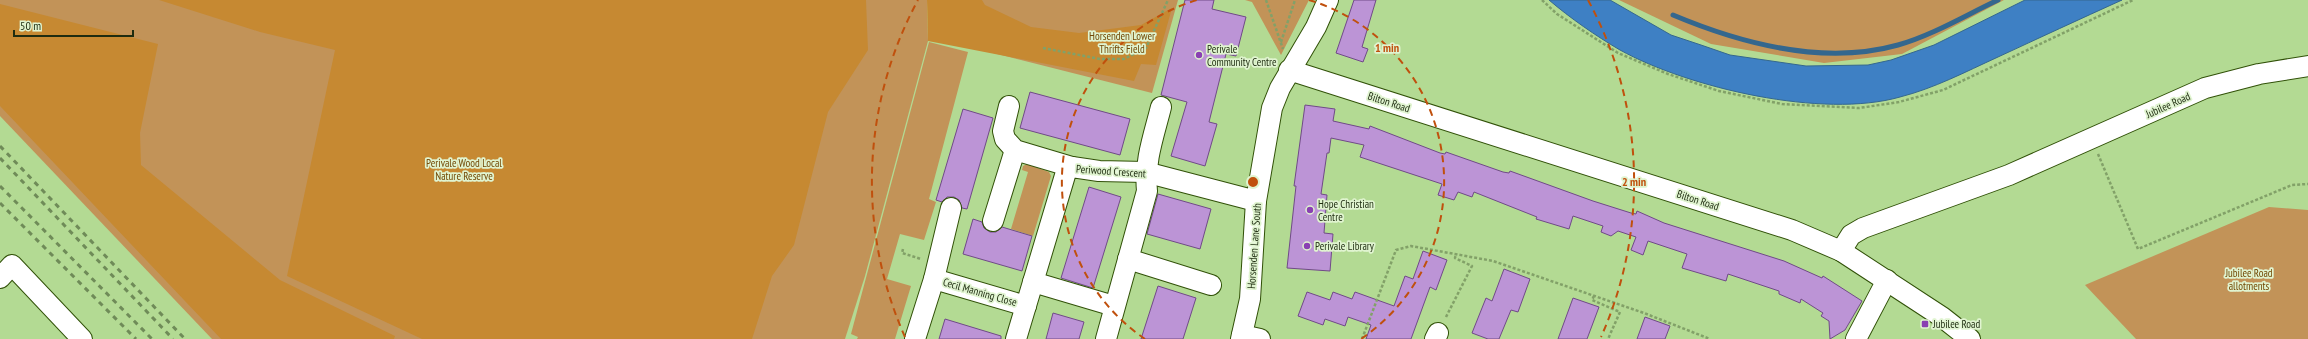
<svg xmlns="http://www.w3.org/2000/svg" width="2308" height="339" font-family="'PT Sans Narrow',sans-serif">
<style>
.green{fill:#c29358}
.forest{fill:#c68932}
.water{fill:#3e80c4;stroke:#34678e}
.lines{fill:none;stroke-linecap:round;stroke-linejoin:round}
.stream{stroke:#34678e;stroke-width:5}
.building{fill:#bc94d6;stroke:#704a87}
.minor-casing{stroke:#315108;stroke-width:22}
.path{stroke:#82a168;stroke-width:2.5;stroke-dasharray:3 2;stroke-linecap:butt}
.minor{stroke:#fff;stroke-width:20}
.rail{stroke:#6f8b58;stroke-width:3;stroke-dasharray:5 5;stroke-linecap:butt}
.ring{fill:none;stroke:#c0500d;stroke-width:2;stroke-dasharray:7 5}
.poi-dot{fill:#8a40b2;stroke:#e0f4d0;stroke-width:1.5}
.labels{text-anchor:middle;stroke-width:3.5;stroke-linejoin:round;paint-order:stroke}
.park-label{font-size:11px;fill:#724804;stroke:#e0f4d0}
.poi-label{font-size:11px;fill:#1e2c10;stroke:#e0f4d0;text-anchor:start}
.street-label{font-size:11px;fill:#1e2c10;stroke:#e0f4d0}
.centre{fill:#c0500d;stroke:#e0f4d0;stroke-width:2}
.ring-label{font-size:12px;text-anchor:middle;font-weight:bold;fill:#c0500d;stroke:#e0f4d0;stroke-width:3.5;stroke-linejoin:round;paint-order:stroke}
</style>
<rect width="100%" height="100%" fill="#b3da93"/>
<g class="green">
<polygon points="0,0 927,0 928,41 865,276 845,339 212,339 0,116"/>
<polygon points="929,0 1178,0 1152,93 938,39"/>
<polygon points="1245,0 1309,0 1281,55 1252,2"/>
<polygon points="1619,0 2004,0 1902,54 1824,63 1711,44"/>
<polygon points="929,42 968,52 929,199 936,202 924,240 900,234 887,279 911,286 895,339 857,339 858,337 851,334"/>
<polygon points="1027,164 1049,172 1051,176 1033,236 1011,229 1028,172 1022,170 1023,166"/>
<polygon points="2269,207 2308,210 2308,339 2136,339 2085,285"/>
</g>
<g class="forest">
<polygon points="159,0 866,0 868,50 828,112 794,245 772,276 752,339 422,339 287,276 335,50 260,32"/>
<polygon points="927,0 982,0 985,5 1031,27 1079,33 1141,25 1172,8 1156,65 1141,64 1134,81 928,41"/>
<polygon points="0,4 158,44 140,133 141,165 280,280 395,336 394,339 221,339 0,106"/>
</g>
<path class="water" d="M1549 0H1610L1671 35 1701 45 1730 55 1806 66 1868 65 1891 60 1934 45 2025 0H2122C2080 19 2039 38 1998 57 1965 72 1935 88 1900 97 1823 119 1689 88 1620 50 1596 36 1570 18 1549 0Z"/>
<g class="lines">
<path class="stream" d="M1673 15C1742 44 1823 66 1898 45 1933 35 1966 15 1998 0"/>
</g>
<g class="building">
<polygon points="1185,0 1214,0 1212,9 1246,17 1236,56 1226,54 1209,122 1217,124 1205,166 1171,156 1187,102 1161,95"/>
<polygon points="1354,0 1376,0 1362,47 1368,49 1363,62 1336,53"/>
<polygon points="1030,92 1130,119 1120,155 1020,128"/>
<polygon points="1305,105 1335,109 1333,121 1369,129 1370,126 1440,153 1445,154 1446,152 1503,172 1509,173 1510,171 1593,201 1631,213 1636,214 1637,211 1664,223 1784,261 1822,278 1823,276 1862,301 1845,330 1830,339 1829,321 1821,316 1823,313 1801,299 1800,303 1779,294 1779,291 1728,274 1726,281 1682,268 1687,254 1648,241 1643,255 1631,250 1636,237 1618,231 1611,236 1601,232 1603,226 1573,216 1569,229 1536,219 1537,217 1474,192 1472,197 1458,192 1454,200 1438,195 1442,184 1360,157 1364,145 1331,138 1329,153 1327,153 1321,194 1327,195 1324,233 1333,234 1330,271 1287,268 1296,186 1294,186"/>
<polygon points="963,109 993,118 967,209 962,208 959,200 954,197 947,197 942,202 936,200"/>
<polygon points="1089,187 1121,197 1093,288 1061,278"/>
<polygon points="1158,194 1211,209 1200,249 1147,234"/>
<polygon points="973,219 982,222 984,228 990,232 996,232 1002,227 1032,236 1022,271 963,254"/>
<polygon points="1423,251 1447,260 1436,290 1430,287 1411,339 1366,339 1371,325 1348,317 1345,326 1325,319 1323,325 1298,316 1307,292 1330,300 1333,292 1352,299 1355,292 1394,306 1405,276 1413,279"/>
<polygon points="1504,269 1530,279 1518,312 1511,310 1499,339 1488,339 1472,333 1486,298 1492,301"/>
<polygon points="1158,286 1196,298 1183,339 1141,339"/>
<polygon points="1573,298 1599,307 1587,339 1558,339"/>
<polygon points="1053,313 1084,322 1079,339 1046,339"/>
<polygon points="1645,317 1670,326 1665,339 1637,339"/>
<polygon points="945,319 1001,336 1001,339 939,339"/>
</g>
<g class="lines">
<defs>
<g id="minor">
<polyline points="1289,70 1792,230 1841,251 1942,317 1970,339"/>
<polyline points="1009,106 1003,131 1005,139 1015,150 1072,167"/>
<polyline points="993,221 1015,150"/>
<polyline points="1841,251 1851,235 1863,228 2009,175 2205,88 2259,74 2308,66"/>
<polyline points="1128,259 1211,285"/>
<polyline points="0,278 12,265 82,339"/>
<polyline points="934,279 1026,306"/>
<polyline points="1033,282 1114,306"/>
<polyline points="1242,335 1260,339"/>
<polyline points="915,339 934,279 951,208"/>
<polyline points="1016,339 1066,172 1072,167 1099,171 1145,172 1256,201"/>
<path d="M1106 339 1147 191C1144 162 1154 135 1161 107"/>
<polyline points="1241,339 1250,299 1256,201 1272,108 1280,88 1316,27 1328,0"/>
<polyline points="1435,339 1438,333"/>
<polyline points="1856,339 1887,280"/>
</g>
</defs>
<use href="#minor" class="minor-casing"/>
<g class="path">
<polyline points="1266,0 1283,49"/>
<polyline points="1542,0 1557,14 1618,53 1668,74 1719,91 1782,104 1859,108 1899,102 1943,90 2133,0"/>
<polyline points="1281,42 1295,0"/>
<polyline points="1043,48 1100,59 1124,59 1146,48 1168,0"/>
<polyline points="2098,154 2138,249 2292,185 2308,184"/>
<polyline points="903,249 902,253 921,259"/>
<polyline points="1594,296 1592,300 1620,312 1608,339"/>
<polyline points="1446,317 1472,266 1455,258 1456,254"/>
<polyline points="1362,339 1396,250 1411,246 1493,261 1644,313 1710,339"/>
</g>
<use href="#minor" class="minor"/>
<g class="rail">
<polyline points="0,146 185,339"/>
<polyline points="0,158 173,339"/>
<polyline points="0,186 152,339"/>
<polyline points="0,203 136,339"/>
</g>
</g>
<g class="ring">
<path d="M1145 339A190 190 0 0 1 1197 0M1309 0A190 190 0 0 1 1361 339"/>
<path d="M905 337A381 381 0 0 1 918 0M1588 0A381 381 0 0 1 1601 337"/>
</g>
<g class="poi-dot">
<circle cx="1199" cy="55" r="4"/>
<circle cx="1310" cy="210" r="4"/>
<circle cx="1307" cy="246" r="4"/>
<rect x="1921" y="320" width="8" height="8" rx="2"/>
</g>
<g class="labels">
<g class="park-label">
<text x="1122" y="40">Horsenden Lower<tspan x="1122" dy="13">Thrifts Field</tspan></text>
<text x="464" y="167">Perivale Wood Local<tspan x="464" dy="13">Nature Reserve</tspan></text>
<text x="2249" y="277">Jubilee Road<tspan x="2249" dy="13">allotments</tspan></text>
</g>
<g class="poi-label">
<text x="1207" y="53">Perivale<tspan x="1207" dy="13">Community Centre</tspan></text>
<text x="1318" y="208">Hope Christian<tspan x="1318" dy="13">Centre</tspan></text>
<text x="1315" y="250">Perivale Library</text>
<text x="1933" y="328">Jubilee Road</text>
</g>
<g class="street-label">
<text transform="translate(1389 102) rotate(18)" y="4">Bilton Road</text>
<text transform="translate(2168 105) rotate(-24)" y="4">Jubilee Road</text>
<text transform="translate(1111 171) rotate(4)" y="4">Periwood Crescent</text>
<text transform="translate(1698 200) rotate(18)" y="4">Bilton Road</text>
<text transform="translate(1254 246) rotate(-86)" y="4">Horsenden Lane South</text>
<text transform="translate(980 292) rotate(16)" y="4">Cecil Manning Close</text>
</g>
</g>
<circle cx="1253" cy="182" r="6" class="centre"/>
<g class="ring-label">
<text x="1387" y="52">1 min</text>
<text x="1634" y="186">2 min</text>
</g>
<path d="M14 30v6h119v-6" fill="none" stroke="#1e2c10" stroke-width="2"/>
<text x="20" y="30" font-size="12" fill="#1e2c10" stroke="#e0f4d0" stroke-width="3" paint-order="stroke">50 m</text>
</svg>
